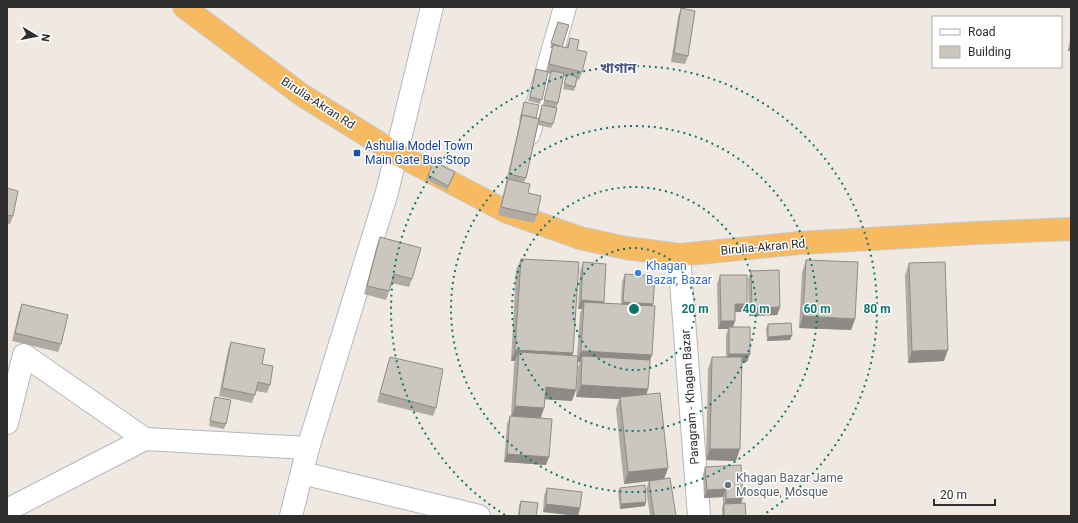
<svg xmlns="http://www.w3.org/2000/svg" width="1078" height="523" font-family="Roboto,'Noto Sans Bengali',sans-serif">
<style>
.lines{fill:none;stroke-linecap:round;stroke-linejoin:round}
.minor-casing{stroke:#b4b7c1;stroke-width:24}
.tertiary-casing{stroke:#b4b7c1;stroke-width:24}
.trunk-casing{stroke:#c9c9c9;stroke-width:24}
.minor{stroke:#fff;stroke-width:22}
.tertiary{stroke:#fff;stroke-width:22}
.trunk{stroke:#f8ba60;stroke-width:22}
.wall{fill:#afaba4}
.shaded-wall{fill:#8e8b86}
.building{fill:#cbc7bf;stroke:#8e8b86}
.ring{fill:none;stroke:#0f766e;stroke-width:2;stroke-dasharray:2 4}
.transit-dot{fill:#1a4fb4;stroke:#fff;stroke-width:1.5}
.shop-dot{fill:#3f7fe0;stroke:#fff;stroke-width:1.5}
.worship-dot{fill:#6b7280;stroke:#fff;stroke-width:1.5}
.labels{text-anchor:middle;stroke-width:3;stroke-linejoin:round;paint-order:stroke}
.street-label{font-size:12px;fill:#2e2e2e;stroke:#fff}
.transit-label{font-size:12px;fill:#164399;stroke:#fff;text-anchor:start}
.shop-label{font-size:12px;fill:#366cbe;stroke:#fff;text-anchor:start}
.worship-label{font-size:12px;fill:#5b616d;stroke:#fff;text-anchor:start}
.quarter-label{font-size:14px;font-weight:bold;fill:#4d5680;stroke:#fff}
.centre{fill:#0f766e;stroke:#fff;stroke-width:2}
.ring-label{font-size:12px;text-anchor:middle;font-weight:bold;fill:#0f766e;stroke:#fff;stroke-width:3;stroke-linejoin:round;paint-order:stroke}
</style>
<rect width="100%" height="100%" fill="#efe9e1"/>
<g class="lines">
<defs>
<g id="minor">
<polyline points="529,134 565,7"/>
<polyline points="7,423 24,355 145,439 308,448"/>
<polyline points="302,473 479,516"/>
<polyline points="7,510 145,439"/>
<polyline points="291,516 308,448 387,192 432,7"/>
</g>
<polyline id="tertiary" points="679,255 699,516"/>
<polyline id="trunk" points="184,7 302,95 397,154 507,212 580,238 626,248 679,255 799,243 975,233 1071,229"/>
</defs>
<use href="#minor" class="minor-casing"/>
<use href="#tertiary" class="tertiary-casing"/>
<use href="#trunk" class="trunk-casing"/>
<use href="#minor" class="minor"/>
<use href="#tertiary" class="tertiary"/>
<use href="#trunk" class="trunk"/>
</g>
<g class="wall">
<polygon points="681,8 688,56 685,64 671,62 678,17"/>
<polygon points="558,22 562,47 566,48 570,38 577,50 582,72 579,80 577,79 574,91 563,89 566,77 564,76 558,103 556,108 543,105 550,74 548,73 540,104 528,101 536,69 546,71 552,48 550,48"/>
<polygon points="1071,33 1071,51 1068,51"/>
<polygon points="524,102 536,118 538,119 542,105 553,124 551,128 538,125 526,178 524,182 537,215 534,223 498,215 505,187 506,182 520,121 519,121 523,106"/>
<polygon points="428,175 454,176 447,190 426,179"/>
<polygon points="7,188 13,216 10,224 7,224"/>
<polygon points="380,237 412,279 409,287 392,283 386,300 364,294 377,245"/>
<polygon points="521,259 573,353 572,356 577,356 580,313 582,309 578,309 580,271 583,262 604,302 603,303 621,304 622,282 625,274 653,304 652,306 652,355 650,361 648,389 646,394 668,468 664,479 676,516 650,516 646,489 649,481 653,481 624,484 616,409 619,399 576,397 578,368 580,362 578,362 572,401 545,399 544,408 541,418 546,465 504,462 507,424 510,416 511,416 514,364 515,361 511,361 516,270"/>
<polygon points="806,260 855,319 851,330 799,328 802,272"/>
<polygon points="909,263 944,361 908,363 905,275"/>
<polygon points="751,271 780,307 777,315 749,316 748,279"/>
<polygon points="720,275 747,304 744,312 735,312 735,321 733,327 747,362 741,362 736,461 706,460 708,369 712,357 726,357 726,335 728,329 718,329 717,284"/>
<polygon points="22,304 61,344 58,352 12,341 19,312"/>
<polygon points="768,324 792,335 790,340 767,341 766,329"/>
<polygon points="231,342 262,364 270,385 267,393 256,391 252,403 219,396 228,350"/>
<polygon points="390,357 436,408 433,416 377,402 388,365"/>
<polygon points="215,397 226,424 224,429 209,426 214,401"/>
<polygon points="705,467 743,498 741,503 746,516 722,516 722,508 723,505 723,497 704,498 703,475"/>
<polygon points="547,488 580,508 578,516 543,512 544,496"/>
<polygon points="620,488 645,506 620,509 618,492"/>
<polygon points="521,501 536,516 518,516 519,505"/>
</g>
<g class="shaded-wall">
<polygon points="1071,43 1071,51 1068,51"/>
<polygon points="581,300 604,302 601,310 584,302 582,309 578,309"/>
<polygon points="623,302 653,304 650,312 620,310"/>
<polygon points="735,304 747,304 744,312 732,312"/>
<polygon points="780,307 777,315 749,316 752,308"/>
<polygon points="803,316 855,319 851,330 799,328"/>
<polygon points="721,321 735,321 732,329 729,327 728,329 718,329"/>
<polygon points="792,335 790,340 767,341 768,337"/>
<polygon points="515,350 573,353 569,365 519,352 515,361 511,361"/>
<polygon points="948,350 944,361 908,363 912,351"/>
<polygon points="581,351 652,355 647,367 582,356 580,362 577,362"/>
<polygon points="729,354 750,354 747,362 726,362"/>
<polygon points="581,385 648,389 644,401 620,397 619,399 576,397"/>
<polygon points="546,387 576,390 572,401 542,399"/>
<polygon points="515,406 544,408 540,419 511,418"/>
<polygon points="710,449 740,449 736,461 706,460"/>
<polygon points="507,454 549,457 546,465 504,462"/>
<polygon points="668,468 664,479 624,484 628,472"/>
<polygon points="726,489 723,497 704,498 707,490"/>
<polygon points="743,498 740,506 723,507 726,499"/>
<polygon points="646,502 645,506 620,509 621,504"/>
<polygon points="546,504 580,508 578,516 543,512"/>
</g>
<g class="building">
<polygon points="681,8 695,11 688,56 674,53"/>
<polygon points="558,22 569,25 562,47 551,43"/>
<polygon points="570,38 579,40 577,50 587,52 582,72 549,64 553,45 568,48"/>
<polygon points="536,69 548,72 542,100 530,97"/>
<polygon points="551,71 564,73 558,103 544,100"/>
<polygon points="567,74 577,77 575,87 564,84"/>
<polygon points="524,102 539,105 536,118 522,115 521,117"/>
<polygon points="542,105 557,108 553,124 539,121"/>
<polygon points="522,115 539,119 526,178 509,174"/>
<polygon points="434,162 455,172 448,186 428,175"/>
<polygon points="508,179 530,184 528,193 541,196 537,215 501,207"/>
<polygon points="7,188 18,191 13,216 7,215"/>
<polygon points="380,237 421,248 412,279 394,274 389,291 367,286"/>
<polygon points="521,259 579,262 573,353 515,350"/>
<polygon points="806,260 858,262 855,319 803,316"/>
<polygon points="583,262 606,264 604,302 581,300"/>
<polygon points="945,262 948,350 912,351 909,263"/>
<polygon points="779,270 780,307 752,308 751,271"/>
<polygon points="625,274 655,276 653,304 623,302"/>
<polygon points="720,275 747,275 747,304 735,304 735,321 721,321"/>
<polygon points="584,302 655,306 652,355 581,351"/>
<polygon points="22,304 68,315 61,344 15,333"/>
<polygon points="791,323 792,335 768,337 768,324"/>
<rect x="729" y="327" width="21" height="27"/>
<polygon points="231,342 265,349 262,364 273,366 270,385 258,382 255,395 222,388"/>
<polygon points="519,352 578,356 576,390 546,387 544,408 515,406"/>
<polygon points="582,356 650,360 648,389 581,385"/>
<polygon points="390,357 443,369 436,408 380,393"/>
<polygon points="712,357 742,357 740,449 710,449"/>
<polygon points="660,393 668,468 628,472 620,397"/>
<polygon points="215,397 231,400 226,424 210,421"/>
<polygon points="510,416 552,419 549,457 507,454"/>
<polygon points="741,465 743,498 726,499 726,489 707,490 705,467"/>
<polygon points="670,478 676,516 654,516 649,481"/>
<polygon points="645,485 646,502 621,504 620,488"/>
<polygon points="547,488 582,492 580,508 546,504"/>
<polygon points="521,501 538,503 536,516 519,516"/>
<polygon points="745,503 746,516 724,516 724,504"/>
</g>
<g class="ring">
<circle cx="634" cy="309" r="61"/>
<circle cx="634" cy="309" r="122"/>
<circle cx="634" cy="309" r="183"/>
<path d="M505 515A243 243 0 1 1 763 515"/>
</g>
<rect class="transit-dot" x="353" y="149" width="8" height="8" rx="2"/>
<circle class="shop-dot" cx="638" cy="273" r="4"/>
<circle class="worship-dot" cx="728" cy="485" r="4"/>
<g class="labels">
<g class="street-label">
<text transform="translate(318 103) rotate(33)" y="4">Birulia-Akran Rd</text>
<text transform="translate(763 247) rotate(-5)" y="4">Birulia-Akran Rd</text>
<text transform="translate(690 397) rotate(-94)" y="4">Paragram - Khagan Bazar</text>
</g>
<g class="transit-label">
<text x="365" y="150">Ashulia Model Town<tspan x="365" dy="14">Main Gate Bus Stop</tspan></text>
</g>
<g class="shop-label">
<text x="646" y="270">Khagan<tspan x="646" dy="14">Bazar, Bazar</tspan></text>
</g>
<g class="worship-label">
<text x="736" y="482">Khagan Bazar Jame<tspan x="736" dy="14">Mosque, Mosque</tspan></text>
</g>
<g class="quarter-label">
<text x="618" y="73">খাগান</text>
</g>
</g>
<circle cx="634" cy="309" r="6" class="centre"/>
<g class="ring-label">
<text x="695" y="313">20 m</text>
<text x="756" y="313">40 m</text>
<text x="817" y="313">60 m</text>
<text x="877" y="313">80 m</text>
</g>
<rect width="1078" height="523" fill="none" stroke="#2e2e2e" stroke-width="16"/>
<rect x="932" y="16" width="130" height="52" fill="#ffffff" stroke="#ababab"/>
<rect x="940" y="29" width="20" height="6" fill="#ffffff" stroke="#ababab"/>
<text x="968" y="36" font-size="12" fill="#2e2e2e">Road</text>
<rect x="940" y="46" width="20" height="12" fill="#cbc7bf" stroke="#ababab"/>
<text x="968" y="56" font-size="12" fill="#2e2e2e">Building</text>
<g transform="translate(36 36) rotate(100)" stroke="#ffffff" stroke-width="3" paint-order="stroke">
<path d="M0-3L7 15L0 10L-7 15Z" fill="#2e2e2e"/>
<text y="-6" font-size="11" font-weight="bold" text-anchor="middle" fill="#2e2e2e">N</text>
</g>
<path d="M934 499v6h61v-6" fill="none" stroke="#2e2e2e" stroke-width="2"/>
<text x="940" y="499" font-size="12" fill="#2e2e2e" stroke="#ffffff" stroke-width="3" paint-order="stroke">20 m</text>
</svg>
